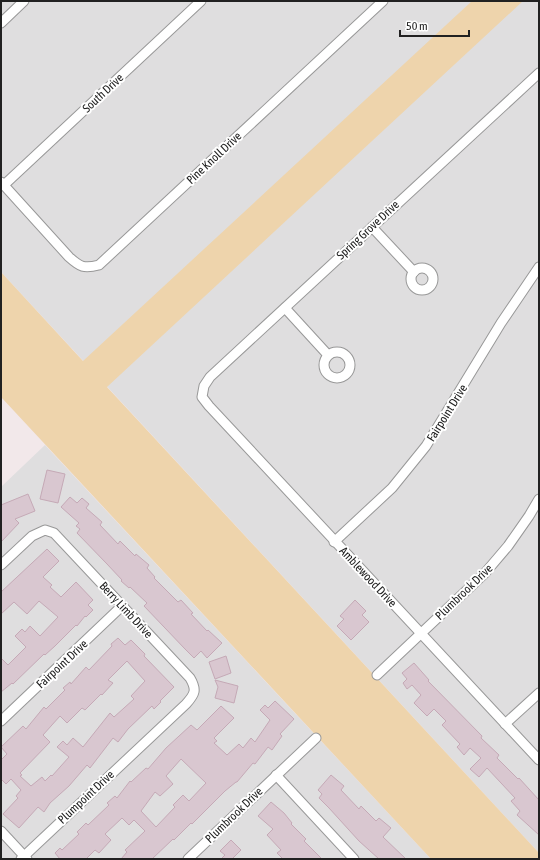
<svg xmlns="http://www.w3.org/2000/svg" width="540" height="860" font-family="'Asap Condensed',sans-serif">
<style>
.residential{fill:#dfdedf}
.grass{fill:#eed4ac}
.building{fill:#d9c7d0;stroke:#c5a9b6;fill-rule:evenodd}
.lines{fill:none;stroke-linecap:round;stroke-linejoin:round}
.street-casing{stroke:#989898;stroke-width:11}
.street{stroke:#fff;stroke-width:9}
.labels{text-anchor:middle;stroke-width:4;stroke-linejoin:round;paint-order:stroke}
.street-label{font-size:12px;fill:#212121;stroke:#fff}
</style>
<rect width="100%" height="100%" fill="#f2e8ea"/>
<g class="residential">
<polygon points="1,1 539,1 539,853 1,272"/>
<polygon points="45,445 431,859 1,859 1,487"/>
</g>
<polygon class="grass" points="472,1 523,1 107,387 539,853 539,859 431,859 1,397 1,272 83,361"/>
<g class="building">
<polygon points="47,470 65,474 58,503 40,499"/>
<polygon points="28,494 35,511 15,519 19,523 1,542 1,505"/>
<polygon points="70,497 77,503 82,498 89,504 86,508 102,522 100,525 118,544 120,541 135,556 136,554 149,565 147,568 155,577 154,578 178,602 181,600 193,613 191,614 207,631 208,630 222,643 207,658 201,651 194,658 185,649 144,606 147,603 130,587 129,588 121,581 122,580 107,564 77,533 80,529 76,526 79,523 61,507"/>
<polygon points="47,549 59,561 43,577 52,585 50,587 61,597 76,582 93,600 88,605 93,610 86,617 85,616 77,626 76,625 55,646 45,655 44,654 13,684 12,683 1,692 1,658 8,665 26,647 15,636 22,629 25,632 30,626 40,636 58,617 39,601 27,614 14,602 1,614 1,592"/>
<polygon points="355,600 366,611 362,615 369,622 351,640 337,626 344,619 340,616"/>
<path d="M118 638 125 645 131 640 145 654 144 656 174 687 160 701 161 702 154 709 152 706 128 729 118 742 113 738 90 768 87 765 69 786 50 803 44 812 38 807 19 828 3 814 18 798 16 796 21 790 11 779 6 784 1 779V760L7 754 1 747 23 726 26 729 44 707 46 709 65 690 63 688 70 682 71 684 86 667 89 670 112 646 111 644ZM127 661 145 681 131 696 134 699 114 717 110 713 83 747 73 738 67 745 63 741 57 747 69 757 52 776 51 775 45 781 42 777 31 786 20 776 22 775 20 773 50 742 43 735 60 716 67 723 82 708 85 710 101 694 102 695 113 683 108 680Z"/>
<polygon points="226,656 231,673 215,679 209,662"/>
<polygon points="414,663 429,680 428,681 482,736 481,738 499,755 497,758 518,779 519,778 539,800 539,835 517,815 520,811 511,801 515,798 487,768 479,777 470,769 481,758 470,748 464,755 457,747 460,744 442,725 446,721 434,709 427,716 414,703 421,695 412,685 407,689 403,683 407,679 402,673"/>
<polygon points="215,680 238,686 234,703 215,698 218,687"/>
<path d="M275 701 294 719 280 734 282 736 272 750 268 747 255 764 253 763 237 782H236L225 791 192 824 191 823 174 840 173 839 152 859H121L127 852 125 850 145 831 134 820 129 825 122 818 105 834 111 840 99 853 95 850 86 859H60L55 853 60 848 62 850 79 834 77 832 86 823 88 825 109 805 107 803 115 796 117 798 130 781 131 782 146 768 148 769 166 748 191 725 197 730 221 706 234 718 214 738 217 741 214 743 227 755 239 744 243 748 251 738 255 742 270 720 260 710 265 705 268 708ZM181 759 206 783 189 801 183 795 173 805 175 807 156 827 141 811 155 792 160 796 173 784 166 776Z"/>
<polygon points="331,775 344,786 341,790 359,809 361,806 376,821 379,818 391,828 383,837 406,859 379,859 359,841 329,808 319,798 322,794 318,790"/>
<polygon points="271,802 284,813 292,823 291,824 306,839 304,841 322,859 283,859 277,853 281,850 267,835 273,829 258,816"/>
<polygon points="231,840 241,850 232,859 221,859 225,855 220,851"/>
</g>
<g class="lines">
<defs>
<g id="street">
<polyline points="1,23 24,1"/>
<polyline points="539,73 210,377 204,386 202,397 209,406 539,760"/>
<path d="M1 182 69 257C80 267 84 269 99 265L383 1"/>
<polyline points="4,185 201,1"/>
<polyline points="372,227 414,272"/>
<circle cx="422" cy="279" r="11"/>
<polyline points="285,308 328,355"/>
<circle cx="337" cy="365" r="13"/>
<polyline points="334,542 392,488 426,446 501,323 539,267"/>
<path d="M1 565 32 536 45 530 54 533 190 678C197 690 195 694 186 704L21 859"/>
<polyline points="377,675 485,573 508,546 529,516 539,499"/>
<polyline points="1,721 122,606"/>
<polyline points="505,724 539,693"/>
<polyline points="276,775 354,859"/>
<polyline points="1,831 27,859"/>
<polyline points="188,859 316,738"/>
</g>
</defs>
<use href="#street" class="street-casing"/>
<use href="#street" class="street"/>
</g>
<g class="labels">
<g class="street-label">
<text transform="translate(103 93) rotate(-43)" y="4">South Drive</text>
<text transform="translate(214 158) rotate(-43)" y="4">Pine Knoll Drive</text>
<text transform="translate(368 230) rotate(-43)" y="4">Spring Grove Drive</text>
<text transform="translate(447 413) rotate(-58)" y="4">Fairpoint Drive</text>
<text transform="translate(368 577) rotate(47)" y="4">Amblewood Drive</text>
<text transform="translate(464 592) rotate(-44)" y="4">Plumbrook Drive</text>
<text transform="translate(126 610) rotate(47)" y="4">Berry Limb Drive</text>
<text transform="translate(62 664) rotate(-43)" y="4">Fairpoint Drive</text>
<text transform="translate(86 797) rotate(-43)" y="4">Plumpoint Drive</text>
<text transform="translate(234 815) rotate(-44)" y="4">Plumbrook Drive</text>
</g>
</g>
<rect width="540" height="860" fill="none" stroke="#212121" stroke-width="4"/>
<path d="M400 30v6h69v-6" fill="none" stroke="#212121" stroke-width="2"/>
<text x="406" y="30" font-size="12" fill="#212121" stroke="#ffffff" stroke-width="3" paint-order="stroke">50 m</text>
</svg>
